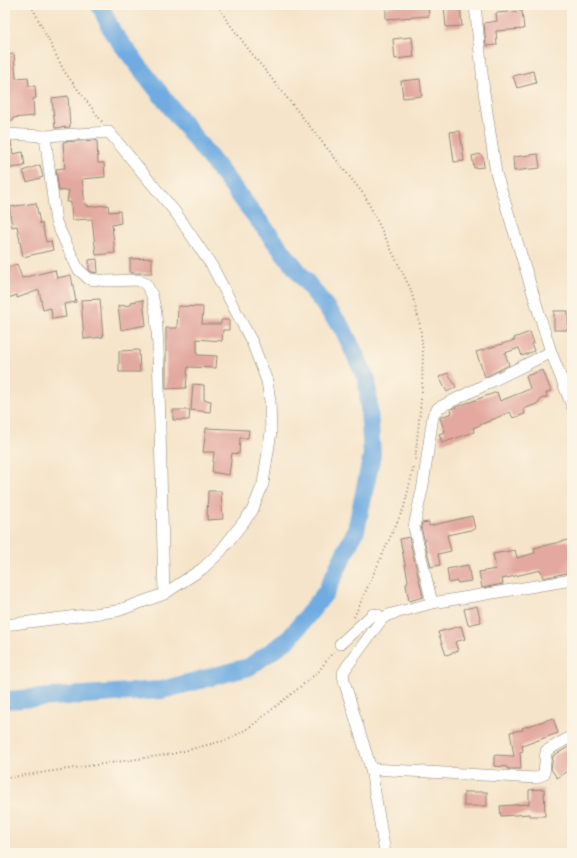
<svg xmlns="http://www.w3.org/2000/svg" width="577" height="858" font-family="Cardo,serif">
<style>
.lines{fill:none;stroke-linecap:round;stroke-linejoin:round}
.river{stroke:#6face1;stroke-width:18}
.building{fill:#e3a89f}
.minor-casing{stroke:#90887a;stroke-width:12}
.path{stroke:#90887a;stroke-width:2;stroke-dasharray:1 3;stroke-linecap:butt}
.minor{stroke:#fff;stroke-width:11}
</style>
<rect width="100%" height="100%" fill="#fcf5e5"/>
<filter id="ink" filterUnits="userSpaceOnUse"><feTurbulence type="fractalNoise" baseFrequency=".025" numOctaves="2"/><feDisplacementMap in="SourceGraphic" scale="8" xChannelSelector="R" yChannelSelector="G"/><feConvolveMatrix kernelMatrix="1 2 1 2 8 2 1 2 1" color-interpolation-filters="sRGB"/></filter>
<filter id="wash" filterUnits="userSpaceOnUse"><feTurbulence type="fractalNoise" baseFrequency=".012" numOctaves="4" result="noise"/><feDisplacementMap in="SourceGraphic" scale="16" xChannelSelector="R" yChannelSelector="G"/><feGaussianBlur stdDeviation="0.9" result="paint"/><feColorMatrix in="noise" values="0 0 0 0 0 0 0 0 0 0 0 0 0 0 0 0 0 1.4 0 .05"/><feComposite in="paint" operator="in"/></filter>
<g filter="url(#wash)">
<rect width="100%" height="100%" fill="#f5e4c9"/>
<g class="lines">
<polyline class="river" points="5,700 162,690 249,667 289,639 326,592 356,530 372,455 367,380 343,329 113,33 100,5"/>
</g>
<g id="blocks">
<g class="building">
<polygon points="400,5 428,5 429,16 386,19 386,7"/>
<polygon points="444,5 460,5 462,26 446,27"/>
<polygon points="522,11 524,29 496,31 497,45 486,46 484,23 497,21 496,13"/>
<polygon points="412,37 414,57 395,59 393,39"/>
<polygon points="14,54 16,78 28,77 29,86 35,86 36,98 33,99 34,116 13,118 13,121 5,122 5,55"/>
<polygon points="533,71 536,83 517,88 513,76"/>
<polygon points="420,79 422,96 403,98 401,81"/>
<polygon points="68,96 70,127 55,128 52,98"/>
<polygon points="460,131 464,161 454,162 450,132"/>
<polygon points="97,140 98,163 104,163 105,177 82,179 85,205 88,205 88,207 108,205 109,212 120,211 121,223 112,225 115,253 96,255 92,219 72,220 71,202 67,202 69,190 59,191 56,169 65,168 63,142"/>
<polygon points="5,141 11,141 13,154 23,152 25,166 5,169"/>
<polygon points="480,154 483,158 484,167 474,168 472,156"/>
<polygon points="538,154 540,168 514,171 513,157"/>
<polygon points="40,165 43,177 27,182 23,171"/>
<polygon points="36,203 40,224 42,223 46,242 51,241 53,250 23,257 17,226 12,227 9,207"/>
<polygon points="152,258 152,273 130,273 130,259"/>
<polygon points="97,259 98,273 92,272 89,270 89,260"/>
<polygon points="17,264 22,278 55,270 57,278 71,275 76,302 64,304 66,317 52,319 51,308 43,310 39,290 17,298 17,295 5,299 5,270 9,269 8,267"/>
<polygon points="100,299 103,337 84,339 81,300"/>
<polygon points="143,300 146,325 121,330 118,306 131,305 131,302"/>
<polygon points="178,306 203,307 202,324 221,324 221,320 229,320 229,330 223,330 222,341 197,339 197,355 217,356 216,368 188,367 186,388 166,389 166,328 177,328"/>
<rect x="554" y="311" width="14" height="19"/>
<polygon points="530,332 534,343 531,343 534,351 522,356 519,348 505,353 509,365 485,377 476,352 515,340 514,338"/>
<polygon points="139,350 140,372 119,372 119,351"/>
<polygon points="543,370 551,391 546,393 547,397 541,399 539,403 524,409 525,414 513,418 510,412 473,428 474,432 442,443 439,434 445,432 440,418 441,417 452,413 451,409 497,392 500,401 530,389 526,376"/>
<polygon points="448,373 456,387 447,392 439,377"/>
<polygon points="193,384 204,385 204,400 211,401 210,412 191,410"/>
<polygon points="173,410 190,410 189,420 173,420"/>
<polygon points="206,428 249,430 248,438 240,438 239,454 232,453 229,475 212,472 214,452 203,452"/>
<polygon points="208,491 221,491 223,519 207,520"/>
<polygon points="472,516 475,529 447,535 451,551 438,554 440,565 431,567 421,527 422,523 429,522 429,526"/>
<polygon points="409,537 423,597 409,601 406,585 408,580 400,539"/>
<polygon points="568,540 572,554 572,572 543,578 541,570 502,579 503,584 482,588 479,572 496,569 493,554 515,550 517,558 535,553 534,548"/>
<polygon points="468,565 471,581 458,583 457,581 449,583 447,569"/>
<polygon points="477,606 481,622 468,625 464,609"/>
<polygon points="461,626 465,639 455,642 458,651 446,655 438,632"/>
<polygon points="553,718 558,733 522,746 523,751 520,752 521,769 508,769 507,767 494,766 494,755 514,756 510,732 523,730 522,728"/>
<polygon points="572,745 572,769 557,778 551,769 553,756"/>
<polygon points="544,789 545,816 530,816 530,814 501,816 500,806 529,804 529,790"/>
<rect x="464" y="792" width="23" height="14"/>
</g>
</g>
</g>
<g filter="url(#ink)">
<use href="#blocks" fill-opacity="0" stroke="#90887a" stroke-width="1"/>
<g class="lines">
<defs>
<g id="minor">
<polyline points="475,5 484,92 496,173 551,352 572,406"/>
<polyline points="5,134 45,136 56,222 78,269 89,279 107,281 138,280 146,284 152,295 156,313 158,346 164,594"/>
<polyline points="432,603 414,527 423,485 433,416 438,408 551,352"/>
<polyline points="5,625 117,611 164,594 202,569 220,552 252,511 263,484 271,432 270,401 267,381 252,342 212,266 176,213 109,132 45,136"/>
<polyline points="340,644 373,614 378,615 382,619"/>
<polyline points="371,769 536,778 544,774 546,751 572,736"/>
<polyline points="385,853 371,769 344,681 343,673 348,665 382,619 388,615 432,603 572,580"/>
</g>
</defs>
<use href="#minor" class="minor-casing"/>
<g class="path">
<polyline points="31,5 64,71 103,123"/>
<polyline points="218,5 226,19 249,50 365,196 411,290 420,325 423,352 422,390 415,461"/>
<polyline points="354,617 404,507 414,466"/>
<polyline points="5,778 172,754 227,740 249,728 300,687 319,671 333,652"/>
</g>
<use href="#minor" class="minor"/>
</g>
</g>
<rect width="577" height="858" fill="none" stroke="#fcf5e5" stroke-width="20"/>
</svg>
